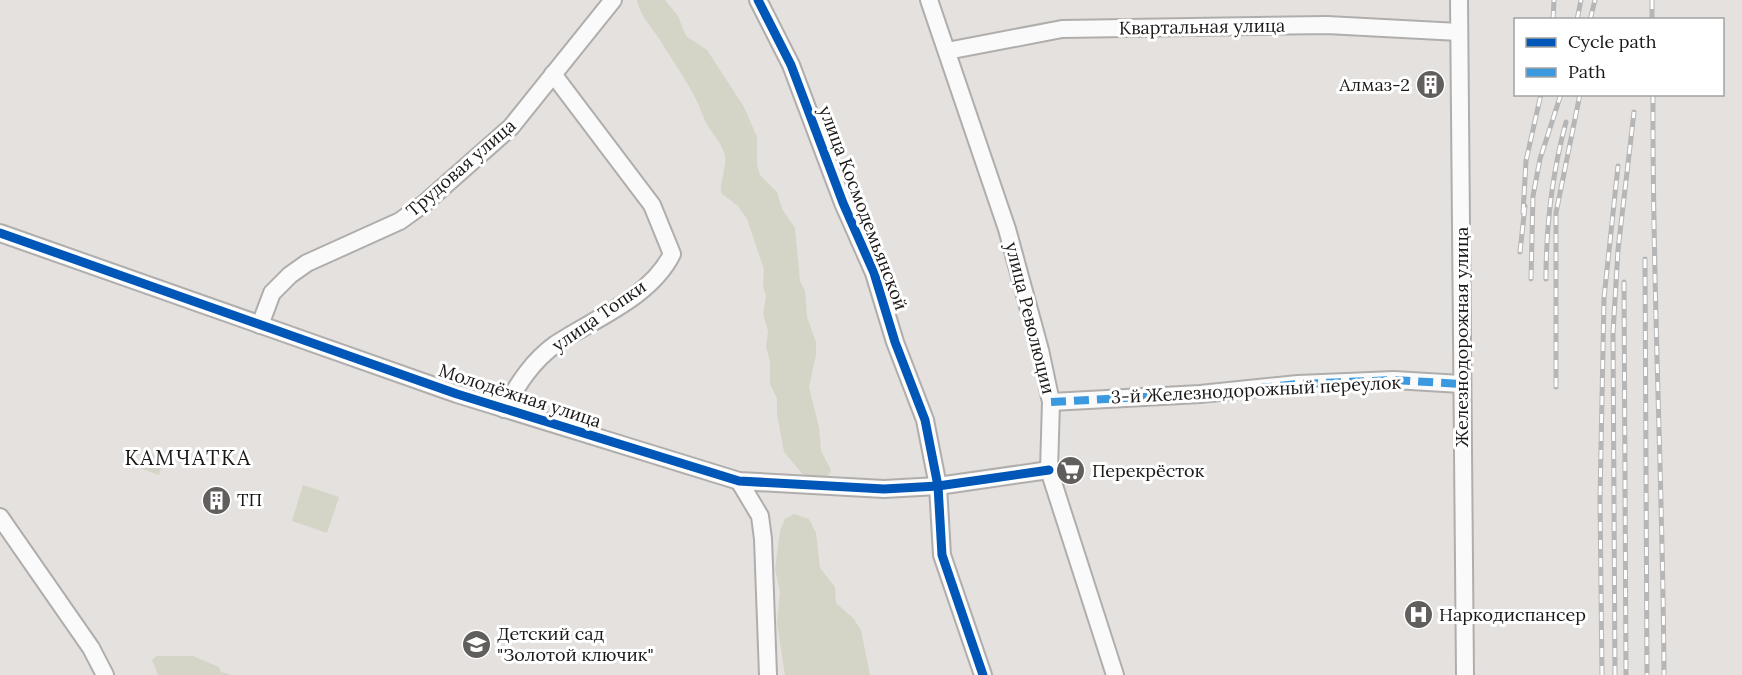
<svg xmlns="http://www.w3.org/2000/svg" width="1742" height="675" font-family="Lora,serif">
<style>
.green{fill:#d4d5c7}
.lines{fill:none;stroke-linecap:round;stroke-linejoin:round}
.minor-casing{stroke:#b0aeac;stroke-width:20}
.minor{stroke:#fbfafa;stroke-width:16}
.rail-casing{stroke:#b7b6b6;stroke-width:5}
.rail{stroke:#fff;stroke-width:3;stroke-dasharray:9;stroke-linecap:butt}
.quiet{stroke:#3b9adf;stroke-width:8;stroke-dasharray:15 8;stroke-linecap:butt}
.cycleway-casing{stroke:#fff;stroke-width:13}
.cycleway{stroke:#0057b8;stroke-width:9}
.labels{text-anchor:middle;stroke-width:6;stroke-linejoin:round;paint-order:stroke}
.street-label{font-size:18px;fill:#1a1817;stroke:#fff}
.poi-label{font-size:18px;fill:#1a1817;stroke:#fff;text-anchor:start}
.quarter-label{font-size:21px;letter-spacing:1.5px;fill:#1a1817;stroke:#fff}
</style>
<rect width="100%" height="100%" fill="#e4e1de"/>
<g class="green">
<path d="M637 0H665L678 16 686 36 707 50 744 107 757 137V165L760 175 777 192 782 209 795 228 800 281 805 291 807 317 816 342V355L809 387 819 427 821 451 831 470 826 479 805 477 784 452 777 414V399L770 384V361L766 347 768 331 763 314 766 297 763 286 764 269 747 219 738 206 721 193C720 181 727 165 725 156 721 139 708 131 703 116 693 88 675 65 660 40 651 26 640 16 637 0Z"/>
<polygon points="145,452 164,459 159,475 140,468"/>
<polygon points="303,485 339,497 327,533 292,521"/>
<polygon points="794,514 809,519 816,533 820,568 835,587 836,603 853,618 861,630 870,675 785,675 777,623 780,591 775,569 780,531 785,519"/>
<polygon points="157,656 193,656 219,667 221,672 232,675 158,675 152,660"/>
</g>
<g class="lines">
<defs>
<g id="minor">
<polyline points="758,0 791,65 843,203 874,273 895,342 925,420 938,486 942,555 983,675"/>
<polyline points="929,0 1007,229 1040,350 1051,402 1049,470 1115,675"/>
<polyline points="1459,0 1465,675"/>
<polyline points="947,51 1062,29 1327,25 1459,32"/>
<polyline points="0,233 457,394 739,481 884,489 938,486 1049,470"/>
<polyline points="260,325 272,293 290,275 307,263 400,221 425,203 511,127 613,0"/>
<polyline points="1051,402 1200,394 1298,384 1394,380 1461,384"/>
<path d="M504 409C518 384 532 361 556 344 595 318 650 298 672 254L652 205 553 74"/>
<polyline points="739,481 760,516 763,539 768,675"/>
<polyline points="0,517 91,648 105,675"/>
</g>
</defs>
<use href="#minor" class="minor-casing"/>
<use href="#minor" class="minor"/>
<defs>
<g id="rail">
<polyline points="1652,0 1652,20"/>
<polyline points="1553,20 1554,0"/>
<polyline points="1577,20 1581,0"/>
<polyline points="1590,20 1595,0"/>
<path d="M1653 94C1652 288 1663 481 1664 675"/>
<polyline points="1523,213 1526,161 1541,94"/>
<polyline points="1520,252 1525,206"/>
<polyline points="1645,259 1647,675"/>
<polyline points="1531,279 1533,196 1540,159 1561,94"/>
<path d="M1546 279C1546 225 1552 174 1566 122"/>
<polyline points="1624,282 1626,675"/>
<polyline points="1556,387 1556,213 1580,94"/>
<polyline points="1602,675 1600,499 1604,298 1618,166"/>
<polyline points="1615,675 1613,333 1618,250 1634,112"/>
</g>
</defs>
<use href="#rail" class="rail-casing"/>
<use href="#rail" class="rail"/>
<polyline class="quiet" points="1051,402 1200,394 1298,384 1394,380 1461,384"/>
<defs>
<g id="cycleway">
<polyline points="758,0 791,65 843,203 874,273 895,342 925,420 938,486 942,555 983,675"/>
<polyline points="0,233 457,394 739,481 884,489 938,486 1049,470"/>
</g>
</defs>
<use href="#cycleway" class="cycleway-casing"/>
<use href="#cycleway" class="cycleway"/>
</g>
<defs>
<symbol id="building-disc" viewBox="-11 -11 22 22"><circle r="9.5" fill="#615e5d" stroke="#fff"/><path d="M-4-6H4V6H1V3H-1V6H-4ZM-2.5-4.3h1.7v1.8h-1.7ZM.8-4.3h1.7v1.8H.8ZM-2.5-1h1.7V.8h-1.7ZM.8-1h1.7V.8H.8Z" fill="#fff"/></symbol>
<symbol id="supermarket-disc" viewBox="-11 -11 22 22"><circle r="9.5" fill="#615e5d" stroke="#fff"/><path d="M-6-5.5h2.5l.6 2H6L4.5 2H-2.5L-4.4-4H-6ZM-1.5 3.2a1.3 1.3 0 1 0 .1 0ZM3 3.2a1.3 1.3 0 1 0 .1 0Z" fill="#fff"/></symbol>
<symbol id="hospital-disc" viewBox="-11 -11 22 22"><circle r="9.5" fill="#615e5d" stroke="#fff"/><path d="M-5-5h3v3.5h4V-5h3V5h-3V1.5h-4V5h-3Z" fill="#fff"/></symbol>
<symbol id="school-disc" viewBox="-11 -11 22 22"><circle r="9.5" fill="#615e5d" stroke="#fff"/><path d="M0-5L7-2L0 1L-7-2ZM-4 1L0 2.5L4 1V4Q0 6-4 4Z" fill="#fff"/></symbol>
</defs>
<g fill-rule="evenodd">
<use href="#building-disc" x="1414" y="68" width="33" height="33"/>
<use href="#supermarket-disc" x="1054" y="454" width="33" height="33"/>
<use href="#building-disc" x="200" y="484" width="33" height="33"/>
<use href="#hospital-disc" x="1402" y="598" width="33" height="33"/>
<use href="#school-disc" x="460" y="628" width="33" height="33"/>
</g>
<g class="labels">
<g class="street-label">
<text transform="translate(1202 27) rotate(-1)" y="6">Квартальная улица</text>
<text transform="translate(461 168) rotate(-41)" y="6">Трудовая улица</text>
<text transform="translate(863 208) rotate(69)" y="6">улица Космодемьянской</text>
<text transform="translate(599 316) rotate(-35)" y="6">улица Топки</text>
<text transform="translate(1030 318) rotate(76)" y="6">улица Революции</text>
<text transform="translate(1462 337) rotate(-90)" y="6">Железнодорожная улица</text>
<text transform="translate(1256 390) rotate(-3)" y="6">3-й Железнодорожный переулок</text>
<text transform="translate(520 396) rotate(18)" y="6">Молодёжная улица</text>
</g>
<g class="poi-label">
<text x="1410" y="91" text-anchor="end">Алмаз-2</text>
<text x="1092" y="477">Перекрёсток</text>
<text x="237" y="506">ТП</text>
<text x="1439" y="621">Наркодиспансер</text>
<text x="497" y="640">Детский сад<tspan x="497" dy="21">"Золотой ключик"</tspan></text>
</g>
<g class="quarter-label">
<text x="188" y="465">КАМЧАТКА</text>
</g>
</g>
<rect x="1514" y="18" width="210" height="78" fill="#ffffff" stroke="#a3a3a2" stroke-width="1.5"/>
<rect x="1526" y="38" width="30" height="9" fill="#0057b8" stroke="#a3a3a2" stroke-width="1.5"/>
<text x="1568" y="48" font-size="18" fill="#1a1817">Cycle path</text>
<rect x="1526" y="68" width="30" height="9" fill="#3b9adf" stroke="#a3a3a2" stroke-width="1.5"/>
<text x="1568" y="78" font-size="18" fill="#1a1817">Path</text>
</svg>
